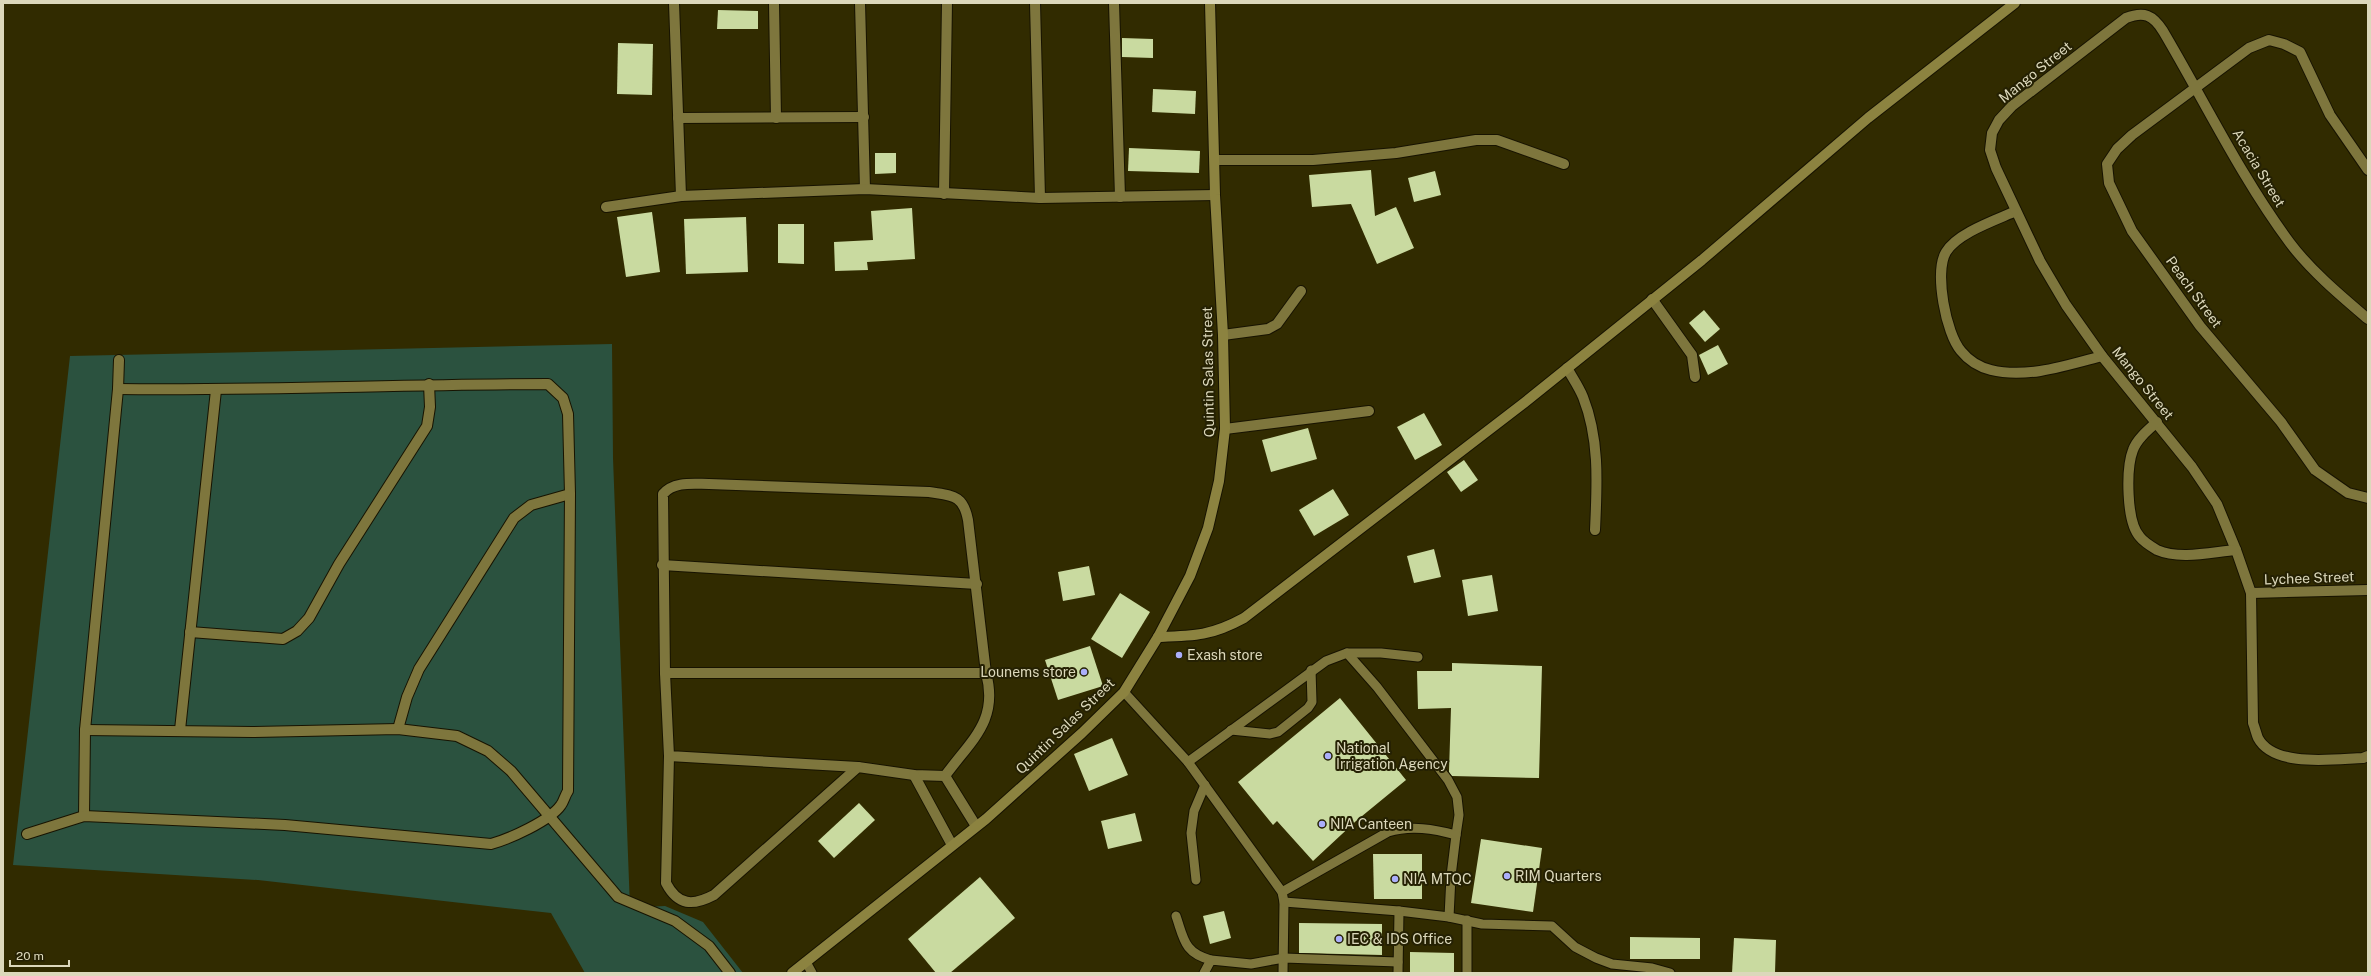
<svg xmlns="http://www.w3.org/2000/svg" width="2371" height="976" font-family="'Public Sans',sans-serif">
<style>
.green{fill:#2b523f}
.building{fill:#c9daa0}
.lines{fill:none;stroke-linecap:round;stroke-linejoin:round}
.lane-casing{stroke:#171300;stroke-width:11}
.street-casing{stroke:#171300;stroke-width:12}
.secondary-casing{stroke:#171300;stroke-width:12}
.lane{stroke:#7e763d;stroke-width:9}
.street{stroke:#7e763d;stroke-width:10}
.secondary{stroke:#8c8340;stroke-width:10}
.poi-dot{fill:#abaffb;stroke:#252103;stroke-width:1.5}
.labels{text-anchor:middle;stroke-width:4;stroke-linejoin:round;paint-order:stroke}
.street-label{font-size:14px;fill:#dcd8bb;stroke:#252103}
.poi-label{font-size:14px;fill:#dcd8bb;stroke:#252103;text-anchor:start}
</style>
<rect width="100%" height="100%" fill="#312b00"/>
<polygon class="green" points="612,344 613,458 630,908 665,906 703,922 743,973 585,973 551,913 258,880 13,865 70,356"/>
<g class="building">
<polygon points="718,10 758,11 758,29 717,29"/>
<polygon points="1122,38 1153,39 1153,58 1122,57"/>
<polygon points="618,43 653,44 652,95 617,94"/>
<polygon points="1153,89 1196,91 1195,114 1152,112"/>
<polygon points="1129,148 1200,151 1199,173 1128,171"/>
<polygon points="875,153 896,153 896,173 875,174"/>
<polygon points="1371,170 1375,216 1396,207 1414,248 1377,264 1351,204 1312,207 1309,175"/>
<polygon points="1435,171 1441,195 1414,202 1408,178"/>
<polygon points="912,208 915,259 867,262 868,270 835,271 834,242 873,240 871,211"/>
<polygon points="652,212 660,272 626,277 617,217"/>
<polygon points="746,217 748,272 686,274 684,219"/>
<polygon points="778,224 804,224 804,264 778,263"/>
<polygon points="1704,310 1720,329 1705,342 1689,323"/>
<polygon points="1718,345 1728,364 1708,375 1699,355"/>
<polygon points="1424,413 1442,445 1415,460 1397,427"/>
<polygon points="1308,428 1317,459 1271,472 1262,440"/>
<polygon points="1464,460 1478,480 1461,492 1447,472"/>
<polygon points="1333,489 1349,515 1314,536 1299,510"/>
<polygon points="1434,549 1441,577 1414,583 1407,556"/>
<polygon points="1089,566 1095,595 1063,601 1058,572"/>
<polygon points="1492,575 1498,611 1468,616 1462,580"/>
<polygon points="1120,593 1150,612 1122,658 1091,639"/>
<polygon points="1090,646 1103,686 1058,700 1045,660"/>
<polygon points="1452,663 1542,666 1539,778 1452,776 1449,772 1451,708 1418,709 1417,671 1452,671"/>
<polygon points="1340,698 1406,780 1356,821 1313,861 1277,821 1273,825 1238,782"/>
<polygon points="1112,738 1128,775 1089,791 1074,754"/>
<polygon points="859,803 875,820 834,858 818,841"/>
<polygon points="1135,813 1142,841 1108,849 1101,821"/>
<polygon points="1481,839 1542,848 1533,912 1471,903"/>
<polygon points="1373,854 1422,854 1422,899 1374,899"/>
<polygon points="980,877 1015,918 950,973 936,973 908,939"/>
<polygon points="1224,911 1231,938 1210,944 1203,916"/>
<polygon points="1299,923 1382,924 1382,955 1299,953"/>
<polygon points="1630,937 1700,938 1700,959 1630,959"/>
<polygon points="1734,938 1776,940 1775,973 1732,973"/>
<polygon points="1410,952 1454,953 1454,973 1410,973"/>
</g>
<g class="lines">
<defs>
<g id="lane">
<polyline points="1347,653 1377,687 1448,780 1457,797 1459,815 1456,835"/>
<polyline points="1124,692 1188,762 1282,892 1284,902 1283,973"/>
<polyline points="1231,730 1270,734 1278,732 1308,708 1312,702 1311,670"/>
<polyline points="1188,762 1326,661 1347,653 1381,653 1418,657"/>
<polyline points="1196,880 1191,833 1194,811 1205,785"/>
<path d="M1282 892 1388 832C1411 825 1434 829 1456 835L1451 876 1449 917"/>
<polyline points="1284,902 1399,911 1449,917 1482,924 1552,926 1575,947 1596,958 1612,964 1652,968 1670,973"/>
<path d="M1176 916C1184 939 1184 953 1211 960"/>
<polyline points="806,962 812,973"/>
<polyline points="1204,973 1211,960 1251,964 1284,958 1398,962"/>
<polyline points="1398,973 1399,911"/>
<polyline points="1467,973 1467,920"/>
</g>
<g id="street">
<polyline points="674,3 681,196"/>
<polyline points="774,3 776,118"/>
<polyline points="860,3 865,189"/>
<polyline points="1035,3 1040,198"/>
<polyline points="1114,3 1120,197"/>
<polyline points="678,118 864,117"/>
<polyline points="1215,160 1313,160 1396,153 1476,140 1497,140 1564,164"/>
<polyline points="2368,170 2330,115 2300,52 2284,44 2269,40 2249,48 2132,135 2117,149 2107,164 2109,183 2132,231 2200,326 2281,422 2315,470 2348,493 2368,498"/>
<polyline points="944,194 947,3"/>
<polyline points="606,207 681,196 865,189 1040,198 1215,195"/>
<path d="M2016 211C1996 220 1957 233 1946 252 1934 272 1946 334 1961 351 1969 361 1979 367 1991 370 2027 379 2068 365 2102 356"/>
<polyline points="1652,299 1692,355 1695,377"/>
<path d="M2368 319C2341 296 2311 271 2290 243 2241 177 2205 102 2163 31 2153 15 2144 11 2126 18L2012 106 1999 120 1992 133 1990 150 1996 168 2040 261 2066 305 2102 356 2192 467 2217 504 2236 550 2251 593 2253 723C2255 728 2256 733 2258 738 2274 768 2334 759 2363 758L2368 756"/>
<polyline points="1223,335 1268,329 1277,324 1301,291"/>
<path d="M1567 368C1572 377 1579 387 1583 397 1600 440 1597 485 1595 530"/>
<path d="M2157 422C2148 430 2137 439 2133 450 2126 468 2126 522 2140 537 2143 541 2152 547 2157 550 2180 560 2212 552 2236 550"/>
<polyline points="1225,429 1369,411"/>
<polyline points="662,565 977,584"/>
<polyline points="2251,593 2368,590"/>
<polyline points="190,632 283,639 297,631 309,618 339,564 427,426 430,407 429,384"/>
<path d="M665 673H986C999 721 971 740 945 776L914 775 858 767 714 895C693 906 678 906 666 883L669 756"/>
<polyline points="398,729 407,697 419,669 514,518 531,505 570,494"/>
<polyline points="85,730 252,732 398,729 457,736 488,751 511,771 618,897 675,921 709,946 730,973"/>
<polyline points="180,730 216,390"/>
<path d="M858 767 669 756 665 673 663 494C674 481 694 484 709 484L929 492C952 496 963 494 968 520L986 673"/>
<polyline points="914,775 952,845"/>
<polyline points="945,776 976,826"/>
<polyline points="84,816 85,730 118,389 119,360"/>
<path d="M27 834 84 816 285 825 491 844C509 839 550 821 561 805 564 801 565 795 568 791L570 494 568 414 563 398 548 384C405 384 261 391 118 389"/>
</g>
<g id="secondary">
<path d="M1158 637C1194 636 1211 636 1244 618L1524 403 1702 260 1868 118 2015 3"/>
<polyline points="792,973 986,819 1082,733 1124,692 1158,637 1190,576 1208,528 1219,481 1225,429 1223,335 1215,195 1210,3"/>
</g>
</defs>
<use href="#lane" class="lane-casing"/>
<use href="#street" class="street-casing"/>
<use href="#secondary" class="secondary-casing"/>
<use href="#lane" class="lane"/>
<use href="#street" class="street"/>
<use href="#secondary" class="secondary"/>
</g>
<g class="poi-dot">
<circle cx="1179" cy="655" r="4"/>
<circle cx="1084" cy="672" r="4"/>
<circle cx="1328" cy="756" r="4"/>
<circle cx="1322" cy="824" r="4"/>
<circle cx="1507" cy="876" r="4"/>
<circle cx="1395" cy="879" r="4"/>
<circle cx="1339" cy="939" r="4"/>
</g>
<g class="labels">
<g class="street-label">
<text transform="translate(2035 72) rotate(-39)" y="5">Mango Street</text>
<text transform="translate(2259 168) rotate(59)" y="5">Acacia Street</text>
<text transform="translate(2194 292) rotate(54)" y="5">Peach Street</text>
<text transform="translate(1208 372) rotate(-91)" y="5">Quintin Salas Street</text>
<text transform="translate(2143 383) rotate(51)" y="5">Mango Street</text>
<text transform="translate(2309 578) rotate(-2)" y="5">Lychee Street</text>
<text transform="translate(1065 726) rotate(-44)" y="5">Quintin Salas Street</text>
</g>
<g class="poi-label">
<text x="1187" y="660">Exash store</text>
<text x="1076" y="677" text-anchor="end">Lounems store</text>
<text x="1336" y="753">National<tspan x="1336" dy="16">Irrigation Agency</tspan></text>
<text x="1330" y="829">NIA Canteen</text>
<text x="1515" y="881">RIM Quarters</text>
<text x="1403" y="884">NIA MTQC</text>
<text x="1347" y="944">IEC &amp; IDS Office</text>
</g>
</g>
<rect width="2371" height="976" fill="none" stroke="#dcd8bb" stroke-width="8"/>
<path d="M10 960v6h59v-6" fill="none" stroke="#dcd8bb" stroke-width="2"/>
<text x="16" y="960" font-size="12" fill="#dcd8bb" stroke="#252103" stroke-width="3" paint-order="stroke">20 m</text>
</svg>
